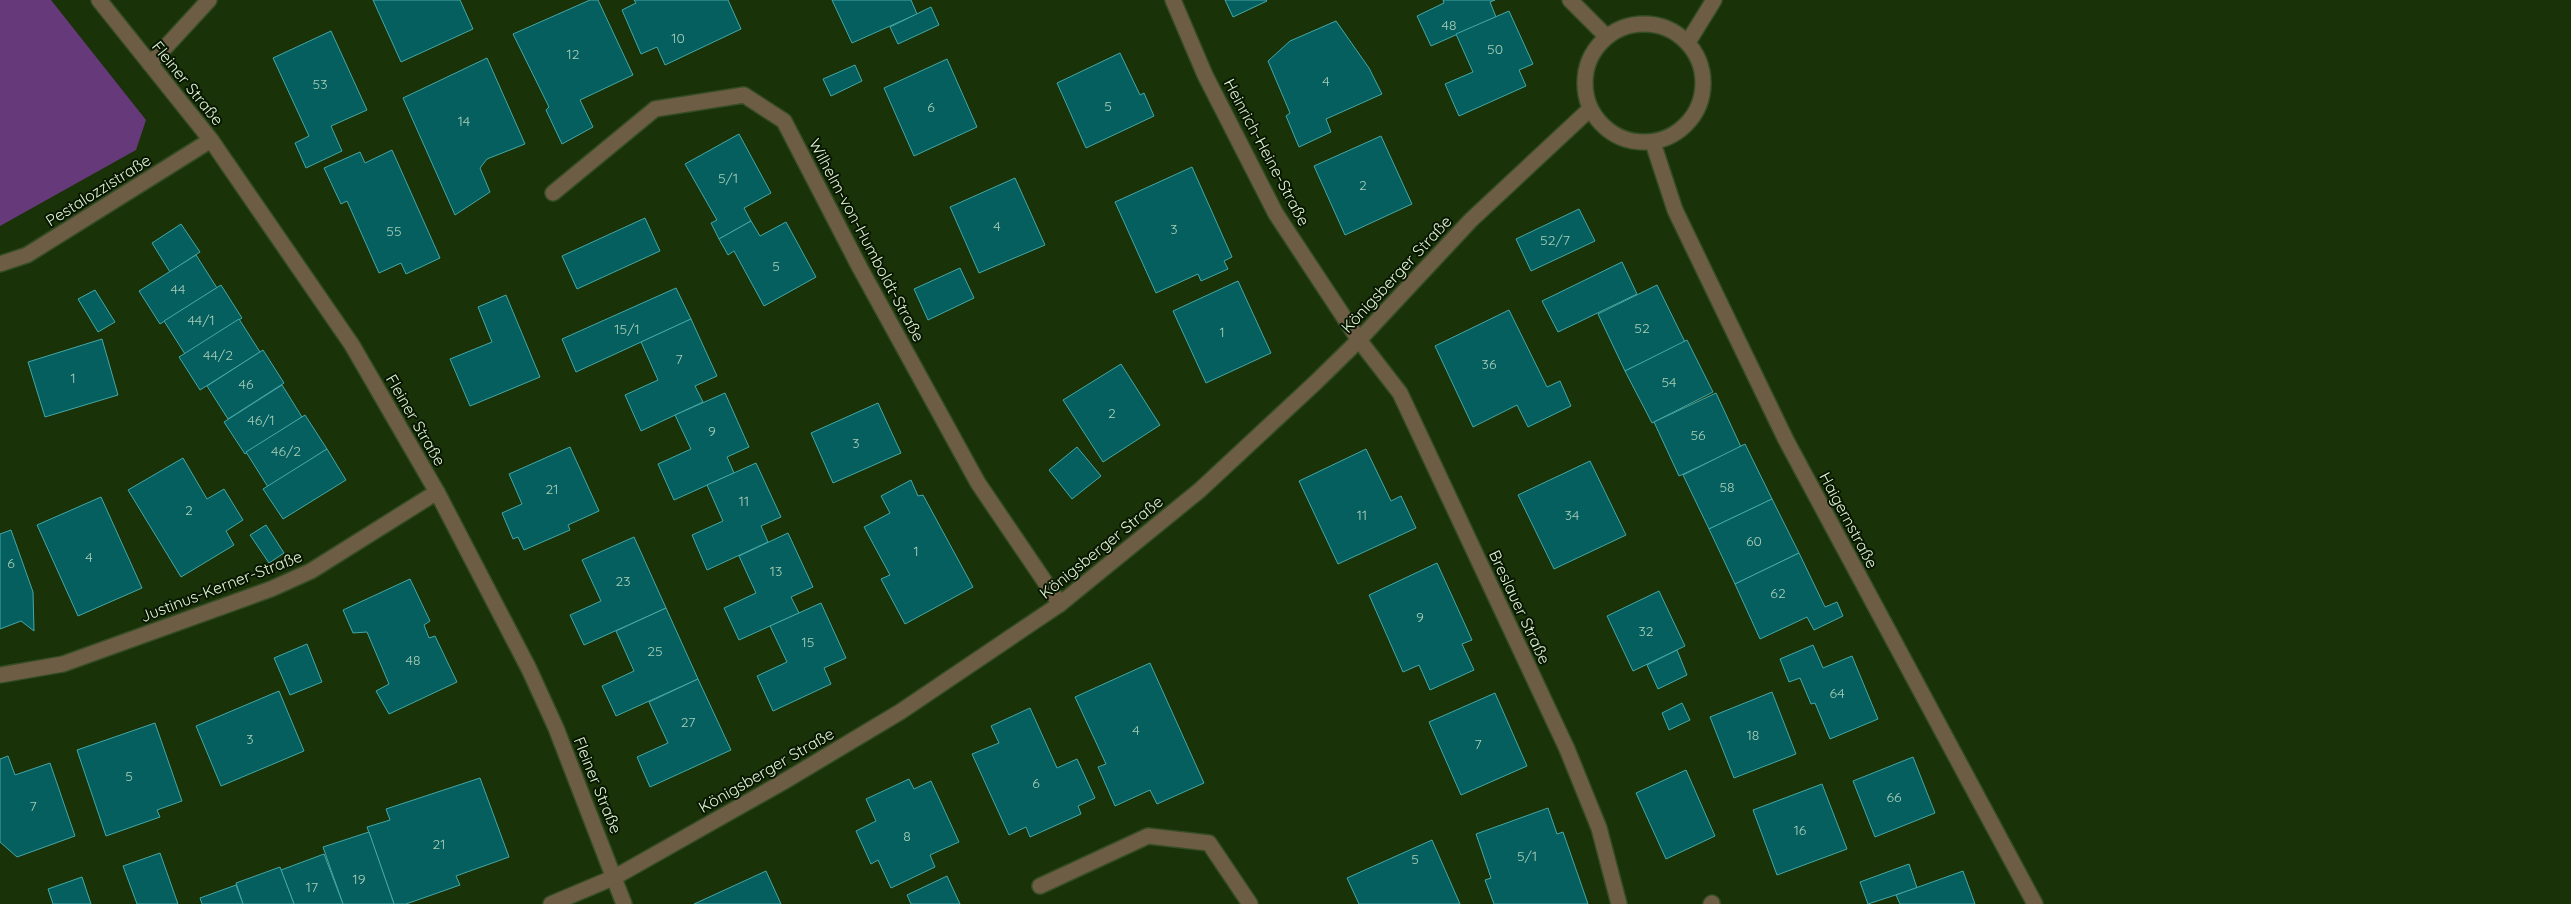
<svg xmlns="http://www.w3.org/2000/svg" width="2571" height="904" font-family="Quicksand,sans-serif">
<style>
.green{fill:#66397a}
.building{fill:#065f5f;stroke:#44a8a7}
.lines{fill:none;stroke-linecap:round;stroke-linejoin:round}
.minor-casing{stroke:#354d24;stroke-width:18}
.minor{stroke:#6e5d45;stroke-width:15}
.labels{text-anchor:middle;stroke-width:4;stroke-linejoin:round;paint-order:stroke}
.number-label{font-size:14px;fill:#a8ceb7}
.street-label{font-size:16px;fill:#def3d4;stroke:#091702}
</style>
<rect width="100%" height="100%" fill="#193207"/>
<polygon class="green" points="0,0 51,0 146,120 136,150 0,226"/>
<g class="building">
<polygon points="373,0 460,0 473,29 401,62"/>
<polygon points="590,0 598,0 633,75 580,100 593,127 562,144 546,110 549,107 513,34"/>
<polygon points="634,0 728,0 741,29 665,65 657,47 641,54 622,10 636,3"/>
<polygon points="832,0 911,0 917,14 852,43"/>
<polygon points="1225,0 1266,0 1267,1 1233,17"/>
<polygon points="1443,0 1495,0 1490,2 1496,17 1431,46 1417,16 1444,3"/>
<polygon points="931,7 939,25 898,44 890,27"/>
<polygon points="1509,11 1533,64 1519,70 1526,86 1459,116 1445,84 1473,72 1456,34"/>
<polygon points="1336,21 1369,68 1382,94 1326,119 1331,132 1299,147 1286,116 1290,113 1268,61 1290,41"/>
<polygon points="331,31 367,110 331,126 342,151 306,168 295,143 309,136 273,58"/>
<polygon points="1120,53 1140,95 1144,93 1154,116 1086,148 1057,83"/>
<polygon points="487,58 525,144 487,159 480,168 490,192 455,215 403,98"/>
<polygon points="947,59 977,127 914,156 884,88"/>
<polygon points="855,65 862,81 831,96 823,79"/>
<polygon points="739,134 771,193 744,208 751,221 719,239 711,223 717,220 685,164"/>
<polygon points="1381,136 1412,204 1345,235 1314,166"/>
<polygon points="392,150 440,258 406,274 401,263 379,273 347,201 341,204 324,168 360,152 365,163"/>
<polygon points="1192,167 1232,257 1224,261 1228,269 1201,281 1198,274 1156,293 1115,202"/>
<polygon points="1015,178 1045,245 979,273 950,207"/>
<polygon points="1579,209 1595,241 1531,271 1516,239"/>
<polygon points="645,218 660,251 577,289 562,256"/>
<polygon points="751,221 760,236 786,222 816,277 764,306 734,251 728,255 719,239"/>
<polygon points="181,224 200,252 170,272 152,243"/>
<polygon points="196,255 217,288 160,324 139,291"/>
<polygon points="1622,262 1637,294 1558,332 1542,301"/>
<polygon points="960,268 974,298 928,320 914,289"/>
<polygon points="1238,281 1271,353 1206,383 1173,311"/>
<polygon points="221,285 242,318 185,354 164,321"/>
<polygon points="1657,285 1685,342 1625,371 1598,314"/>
<polygon points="676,288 691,319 576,372 562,339"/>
<polygon points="95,290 115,322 98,332 78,299"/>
<polygon points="506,295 540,377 470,406 450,359 492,342 478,307"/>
<polygon points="1509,310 1547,387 1560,381 1571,406 1528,427 1517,405 1473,427 1435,346"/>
<polygon points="239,319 260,352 200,390 179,357"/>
<polygon points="691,319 717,376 695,386 703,402 641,431 625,395 658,380 641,342"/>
<polygon points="102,339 118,395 45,417 28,362"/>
<polygon points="1687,340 1713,392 1652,423 1625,371"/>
<polygon points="263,350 284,383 228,419 207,386"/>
<polygon points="1121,364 1160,425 1103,462 1063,400"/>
<polygon points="282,385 302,417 245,454 224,422"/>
<polygon points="725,393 749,447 727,457 734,473 674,500 658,464 691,449 675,415"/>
<polygon points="1716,393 1741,447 1679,476 1654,422"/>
<polygon points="878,403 901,453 833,483 811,433"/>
<polygon points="305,415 327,449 268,487 246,452"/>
<polygon points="1745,444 1772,499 1709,529 1683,475"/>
<polygon points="570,447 599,511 568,525 570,530 524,550 518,537 513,539 502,513 522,504 509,474"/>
<polygon points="1077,447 1101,476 1072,499 1049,470"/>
<polygon points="327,449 346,480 283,519 263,489"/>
<polygon points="1366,449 1391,501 1401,496 1416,528 1338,564 1299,481"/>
<polygon points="183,458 207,499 224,489 243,520 226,531 234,545 181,577 128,490"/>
<polygon points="1590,461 1626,535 1554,569 1518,495"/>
<polygon points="756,463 781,517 761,526 768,542 707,570 692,535 723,521 707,485"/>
<polygon points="911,480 918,496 923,495 973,587 905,624 881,579 890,575 864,527 890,513 881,496"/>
<polygon points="101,497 142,588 78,616 37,525"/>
<polygon points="1772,499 1799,553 1735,584 1709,529"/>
<polygon points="266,525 284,553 269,563 250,535"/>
<polygon points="11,530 33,592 34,631 21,621 0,629 0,534"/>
<polygon points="788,533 813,587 791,597 799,613 739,640 724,608 756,593 739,556"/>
<polygon points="634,537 666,608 584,645 570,615 601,601 582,560"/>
<polygon points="1799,553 1825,607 1837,602 1843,616 1814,630 1807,617 1760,639 1735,584"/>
<polygon points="1437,563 1472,640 1462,644 1474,670 1430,690 1419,665 1403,672 1369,595"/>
<polygon points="410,579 430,621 424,625 429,638 435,636 457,682 389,714 376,691 389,684 367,632 353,633 343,610"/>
<polygon points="1659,591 1685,646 1633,671 1607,616"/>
<polygon points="821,603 846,658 824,668 831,684 773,711 757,676 787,662 770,626"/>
<polygon points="666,608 698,679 616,716 602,686 634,671 616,631"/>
<polygon points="307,644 322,682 290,695 274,658"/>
<polygon points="1813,645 1823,668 1852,656 1878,719 1830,739 1815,703 1811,704 1800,678 1789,682 1780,659"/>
<polygon points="1677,650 1687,675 1658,689 1647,665"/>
<polygon points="1150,663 1204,783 1157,804 1150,790 1115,806 1098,767 1106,764 1075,697"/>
<polygon points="698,679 731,750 650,787 637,757 668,743 649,702"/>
<polygon points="279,691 304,751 221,786 196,726"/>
<polygon points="1772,692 1796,754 1734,778 1710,717"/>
<polygon points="1495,693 1527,766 1461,795 1429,722"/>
<polygon points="1682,703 1690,720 1669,730 1662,713"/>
<polygon points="1030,708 1057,768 1077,759 1095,798 1078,806 1081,814 1030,837 1026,827 1009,835 972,754 999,743 991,726"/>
<polygon points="155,723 182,801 157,810 160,817 106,836 77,750"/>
<polygon points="8,756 15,775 50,763 75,836 17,857 0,842 0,759"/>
<polygon points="1913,757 1935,813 1875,837 1853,781"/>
<polygon points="1686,770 1715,836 1666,859 1636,793"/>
<polygon points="480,778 509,857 456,876 460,885 406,904 394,904 367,827 390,820 386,809"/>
<polygon points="909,779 914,789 931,781 959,842 930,855 935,867 891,888 878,860 871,864 856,831 876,821 866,799"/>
<polygon points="1822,784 1847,849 1777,875 1753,810"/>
<polygon points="1548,808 1557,834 1563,832 1588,904 1494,904 1485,880 1491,878 1476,834"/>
<polygon points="369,832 394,904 343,904 323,847"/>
<polygon points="1432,840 1460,904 1359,904 1347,878"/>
<polygon points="160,853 178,904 137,904 123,866"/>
<polygon points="324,854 343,904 294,904 281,870"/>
<polygon points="1909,864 1917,888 1868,904 1860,882"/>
<polygon points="280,867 294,904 243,904 236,883"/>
<polygon points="766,871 781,904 694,904"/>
<polygon points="1963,871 1975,904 1900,904 1896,895"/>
<polygon points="947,876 960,904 911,904 907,895"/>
<polygon points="82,877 91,904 53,904 48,889"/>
<polygon points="236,885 243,904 202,904 200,898"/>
</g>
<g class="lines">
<defs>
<g id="minor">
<polyline points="99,0 211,140 352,345 437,492 529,669 556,728 624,904"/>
<polyline points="1173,0 1205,75 1276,214 1359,340 1400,393 1567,749 1599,828 1619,904"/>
<polyline points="1570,0 1606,36"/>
<circle cx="1644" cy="83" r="59"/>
<polyline points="1688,42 1714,0"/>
<polyline points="150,64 209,0"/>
<polyline points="1653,143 1675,210 1786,440 2035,904"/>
<polyline points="553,193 655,109 744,95 784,121 860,268 978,483 1060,604"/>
<polyline points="0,264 27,255 211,140"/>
<polyline points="0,675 63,664 271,589 311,571 437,492"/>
<polyline points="1040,886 1148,836 1209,843 1250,904"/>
<polyline points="551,904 615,877 783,782 900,712 1060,604 1200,490 1315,383 1359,340 1471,220 1590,109"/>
<polyline points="1711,904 1712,903"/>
</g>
</defs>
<use href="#minor" class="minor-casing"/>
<use href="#minor" class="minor"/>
</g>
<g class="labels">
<g class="number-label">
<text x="1449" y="30">48</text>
<text x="678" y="43">10</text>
<text x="1495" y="54">50</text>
<text x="573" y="59">12</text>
<text x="1326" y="86">4</text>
<text x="320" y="89">53</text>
<text x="1108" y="111">5</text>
<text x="931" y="112">6</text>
<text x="464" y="126">14</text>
<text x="728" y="183">5/1</text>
<text x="1363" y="190">2</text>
<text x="997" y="231">4</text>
<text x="1174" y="234">3</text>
<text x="394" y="236">55</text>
<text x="1555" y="245">52/7</text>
<text x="776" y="271">5</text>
<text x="178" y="294">44</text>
<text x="201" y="325">44/1</text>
<text x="1642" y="333">52</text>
<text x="627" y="334">15/1</text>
<text x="1222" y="337">1</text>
<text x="218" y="360">44/2</text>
<text x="679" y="364">7</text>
<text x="1489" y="369">36</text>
<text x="73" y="383">1</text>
<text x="1669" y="387">54</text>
<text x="246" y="389">46</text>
<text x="1112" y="418">2</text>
<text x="261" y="425">46/1</text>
<text x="712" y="436">9</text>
<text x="1698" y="440">56</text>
<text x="856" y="448">3</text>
<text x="286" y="456">46/2</text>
<text x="1727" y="492">58</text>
<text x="552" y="494">21</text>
<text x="744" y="506">11</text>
<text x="189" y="515">2</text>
<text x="1362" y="520">11</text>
<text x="1572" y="520">34</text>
<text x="1754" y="546">60</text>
<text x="916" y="556">1</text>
<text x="89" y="562">4</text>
<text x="11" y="568">6</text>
<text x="776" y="576">13</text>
<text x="623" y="586">23</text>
<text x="1778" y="598">62</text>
<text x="1420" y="622">9</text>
<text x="1646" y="636">32</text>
<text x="808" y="647">15</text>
<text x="655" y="656">25</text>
<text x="413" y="665">48</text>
<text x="1837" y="698">64</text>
<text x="688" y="727">27</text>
<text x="1136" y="735">4</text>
<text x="1753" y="740">18</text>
<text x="250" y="744">3</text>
<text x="1478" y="749">7</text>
<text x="129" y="781">5</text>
<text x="1036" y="788">6</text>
<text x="1894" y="802">66</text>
<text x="33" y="811">7</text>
<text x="1800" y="835">16</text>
<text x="907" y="841">8</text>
<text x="439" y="849">21</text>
<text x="1527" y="861">5/1</text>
<text x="1415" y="864">5</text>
<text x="359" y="884">19</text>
<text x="312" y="892">17</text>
</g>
<g class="street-label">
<text transform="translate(188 83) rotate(51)" y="6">Fleiner Straße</text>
<text transform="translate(1267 152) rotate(62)" y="6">Heinrich-Heine-Straße</text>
<text transform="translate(98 190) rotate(-32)" y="6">Pestalozzistraße</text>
<text transform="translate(867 240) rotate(62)" y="6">Wilhelm-von-Humboldt-Straße</text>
<text transform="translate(1396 274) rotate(-47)" y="6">Königsberger Straße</text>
<text transform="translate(416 420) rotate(60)" y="6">Fleiner Straße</text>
<text transform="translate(1849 520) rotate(62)" y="6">Haigernstraße</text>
<text transform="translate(1101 547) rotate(-39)" y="6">Königsberger Straße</text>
<text transform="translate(221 586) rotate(-21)" y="6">Justinus-Kerner-Straße</text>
<text transform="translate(1520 607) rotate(65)" y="6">Breslauer Straße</text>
<text transform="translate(766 770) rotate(-30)" y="6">Königsberger Straße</text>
<text transform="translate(598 785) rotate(68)" y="6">Fleiner Straße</text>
</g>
</g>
</svg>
